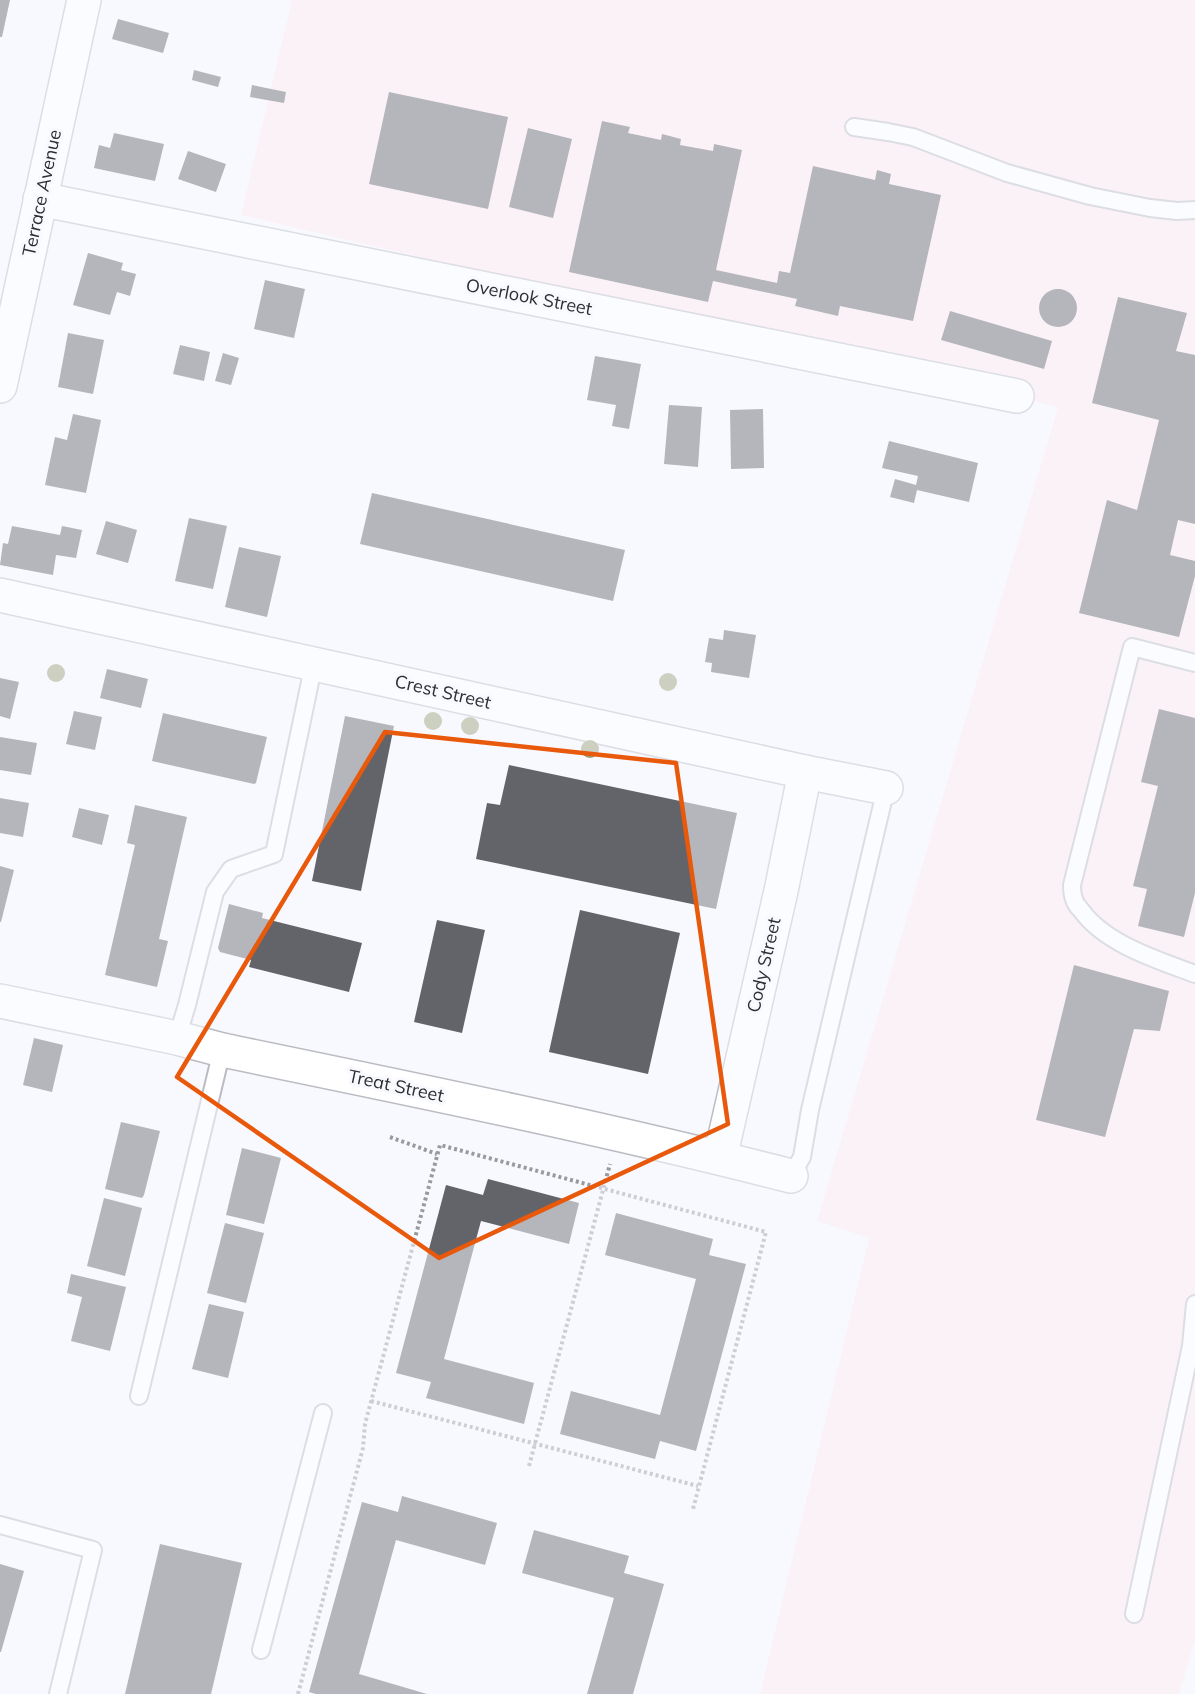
<svg xmlns="http://www.w3.org/2000/svg" width="1195" height="1694" font-family="Mulish,sans-serif">
<style>
.medical{fill:#ffe9ed}
.building{fill:#63646a}
.lines{fill:none;stroke-linecap:round;stroke-linejoin:round}
.service-casing{stroke:#bbbcc3;stroke-width:20}
.minor-casing{stroke:#bbbcc3;stroke-width:36}
.path{stroke:#999a9e;stroke-width:4;stroke-dasharray:3 3;stroke-linecap:butt}
.service{stroke:#fff;stroke-width:16}
.minor{stroke:#fff;stroke-width:33}
.tree{fill:#9a9d73}
.marked{fill:none;stroke:#e8590c;stroke-width:4.5;stroke-linejoin:round}
.labels{text-anchor:middle;stroke-width:6;stroke-linejoin:round;paint-order:stroke}
.street-label{font-size:18px;fill:#2d2e30;stroke:#f8f9ff}
</style>
<rect width="100%" height="100%" fill="#f8f9ff"/>
<polygon class="medical" points="292,0 1195,0 1195,1640 1179,1694 760,1694 869,1238 817,1221 1058,407 241,215"/>
<g class="building">
<polygon points="0,0 10,0 2,37 0,37"/>
<polygon points="118,19 169,33 163,53 112,39"/>
<polygon points="194,70 221,77 218,87 192,80"/>
<polygon points="252,85 286,92 284,103 250,97"/>
<polygon points="389,92 508,117 488,209 369,184"/>
<polygon points="602,121 630,127 628,133 661,140 662,134 681,139 680,145 713,151 714,144 742,150 716,270 777,283 779,271 790,273 813,166 875,180 877,170 891,174 889,184 941,195 913,321 840,306 838,316 795,306 797,299 713,281 708,302 569,272"/>
<polygon points="528,128 572,139 553,218 509,207"/>
<polygon points="114,133 164,144 155,181 94,168 99,145 110,148"/>
<polygon points="188,151 226,164 216,192 178,179"/>
<polygon points="88,253 123,263 121,270 136,274 130,296 117,292 110,315 73,305"/>
<polygon points="265,280 305,289 294,338 254,329"/>
<circle cx="1058" cy="308" r="19"/>
<polygon points="1118,297 1187,313 1176,351 1195,355 1195,524 1178,520 1170,555 1195,561 1195,576 1179,637 1079,613 1107,500 1137,510 1159,420 1092,403"/>
<polygon points="950,311 1052,341 1044,369 941,340"/>
<polygon points="68,333 104,340 93,394 58,387"/>
<polygon points="180,345 210,352 204,381 173,374"/>
<polygon points="223,353 239,358 231,385 215,381"/>
<polygon points="595,356 641,364 629,429 612,426 616,405 587,400"/>
<polygon points="669,405 702,407 698,467 664,464"/>
<polygon points="763,409 764,468 731,469 730,410"/>
<polygon points="73,414 101,420 86,493 45,485 55,437 67,440"/>
<polygon points="889,441 978,463 969,502 917,490 914,503 890,497 895,479 916,485 918,476 882,468"/>
<polygon points="372,493 625,550 613,601 360,544"/>
<polygon points="189,518 227,526 213,589 175,581"/>
<polygon points="106,521 137,530 128,563 96,554"/>
<polygon points="12,526 60,535 62,526 82,530 76,558 56,555 53,575 0,565 3,543 8,544"/>
<polygon points="239,547 281,556 267,617 225,607"/>
<polygon points="724,630 756,635 749,678 711,672 712,663 705,662 709,638 723,640"/>
<polygon points="107,669 148,679 141,708 100,698"/>
<polygon points="0,678 19,682 10,719 0,716"/>
<polygon points="1159,709 1195,718 1195,893 1184,937 1138,926 1147,889 1133,886 1158,786 1141,782"/>
<polygon points="74,711 102,717 95,750 66,744"/>
<polygon points="163,713 267,737 256,783 254,784 152,761"/>
<polygon points="345,716 394,726 361,891 312,881"/>
<polygon points="0,737 37,743 31,775 0,770"/>
<polygon points="509,765 737,813 716,909 476,859 487,803 500,805"/>
<polygon points="0,798 29,803 23,837 0,833"/>
<polygon points="135,805 187,817 159,939 168,941 157,987 105,975 135,845 127,843"/>
<polygon points="79,808 109,815 102,845 72,837"/>
<polygon points="0,866 14,870 1,922 0,922"/>
<polygon points="229,904 263,913 262,918 362,943 349,992 249,967 251,960 220,952 218,948"/>
<polygon points="580,910 680,933 648,1074 549,1052"/>
<polygon points="437,920 485,930 462,1033 414,1022"/>
<polygon points="1074,965 1169,991 1160,1031 1134,1029 1105,1137 1036,1120"/>
<polygon points="34,1038 63,1045 52,1092 23,1085"/>
<polygon points="121,1122 160,1131 144,1195 142,1198 105,1189"/>
<polygon points="242,1148 281,1158 264,1224 226,1215"/>
<polygon points="488,1179 579,1203 569,1244 481,1221 444,1359 534,1383 524,1424 426,1398 431,1382 396,1373 446,1185 483,1195"/>
<polygon points="104,1198 142,1208 125,1276 87,1266"/>
<polygon points="616,1213 713,1239 709,1255 746,1264 696,1451 660,1441 655,1459 560,1434 571,1391 660,1415 696,1279 605,1255"/>
<polygon points="225,1223 264,1233 246,1303 207,1293"/>
<polygon points="71,1274 126,1287 110,1351 71,1341 82,1297 67,1293"/>
<polygon points="209,1304 244,1312 228,1378 192,1369"/>
<polygon points="402,1496 497,1523 485,1565 396,1540 359,1674 427,1694 316,1694 309,1692 362,1502 398,1512"/>
<polygon points="534,1530 629,1556 624,1573 664,1584 633,1694 587,1694 614,1598 522,1573"/>
<polygon points="160,1544 242,1563 211,1694 125,1694"/>
<polygon points="0,1564 24,1571 1,1652 0,1652"/>
</g>
<g class="lines">
<defs>
<g id="service">
<polyline points="854,127 888,132 913,137 1007,173 1090,196 1150,208 1177,211 1195,210"/>
<path d="M1195 663 1132 647 1072 885C1072 889 1072 894 1074 899 1075 903 1078 907 1081 910 1105 944 1158 960 1195 974"/>
<polyline points="177,1038 187,1005 215,892 231,869 274,854 314,663"/>
<polyline points="791,1176 802,1157 810,1110 886,788"/>
<polyline points="139,1396 222,1050"/>
<polyline points="0,1525 93,1550 58,1694"/>
<polyline points="1134,1614 1191,1346 1195,1304"/>
<polyline points="261,1650 323,1413"/>
</g>
<g id="minor">
<polyline points="40,199 1017,396"/>
<polyline points="0,386 84,0"/>
<polyline points="0,595 805,772 886,788"/>
<path d="M0 1001 177 1038 222 1050C412 1089 603 1128 791 1176"/>
<polyline points="720,1158 781,891 805,772"/>
</g>
</defs>
<use href="#service" class="service-casing"/>
<use href="#minor" class="minor-casing"/>
<g class="path">
<polyline points="390,1137 437,1154"/>
<polyline points="371,1401 698,1486"/>
<polyline points="529,1466 610,1164"/>
<polyline points="298,1694 363,1448 365,1424 440,1145 766,1232 693,1509"/>
</g>
<use href="#service" class="service"/>
<use href="#minor" class="minor"/>
</g>
<g class="tree">
<circle cx="56" cy="673" r="9"/>
<circle cx="668" cy="682" r="9"/>
<circle cx="433" cy="721" r="9"/>
<circle cx="470" cy="726" r="9"/>
<circle cx="590" cy="749" r="9"/>
</g>
<path d="M0 0H1195V1694H0ZM385 732 676 763 728 1124 439 1258 177 1077Z" fill="#f8f9ff" fill-opacity=".55" fill-rule="evenodd"/>
<path class="marked" d="M385 732 676 763 728 1124 439 1258 177 1077Z"/>
<g class="labels">
<g class="street-label">
<text transform="translate(42 193) rotate(-78)" y="6">Terrace Avenue</text>
<text transform="translate(529 297) rotate(11)" y="6">Overlook Street</text>
<text transform="translate(443 692) rotate(13)" y="6">Crest Street</text>
<text transform="translate(764 965) rotate(-77)" y="6">Cody Street</text>
<text transform="translate(396 1086) rotate(12)" y="6">Treat Street</text>
</g>
</g>
</svg>
